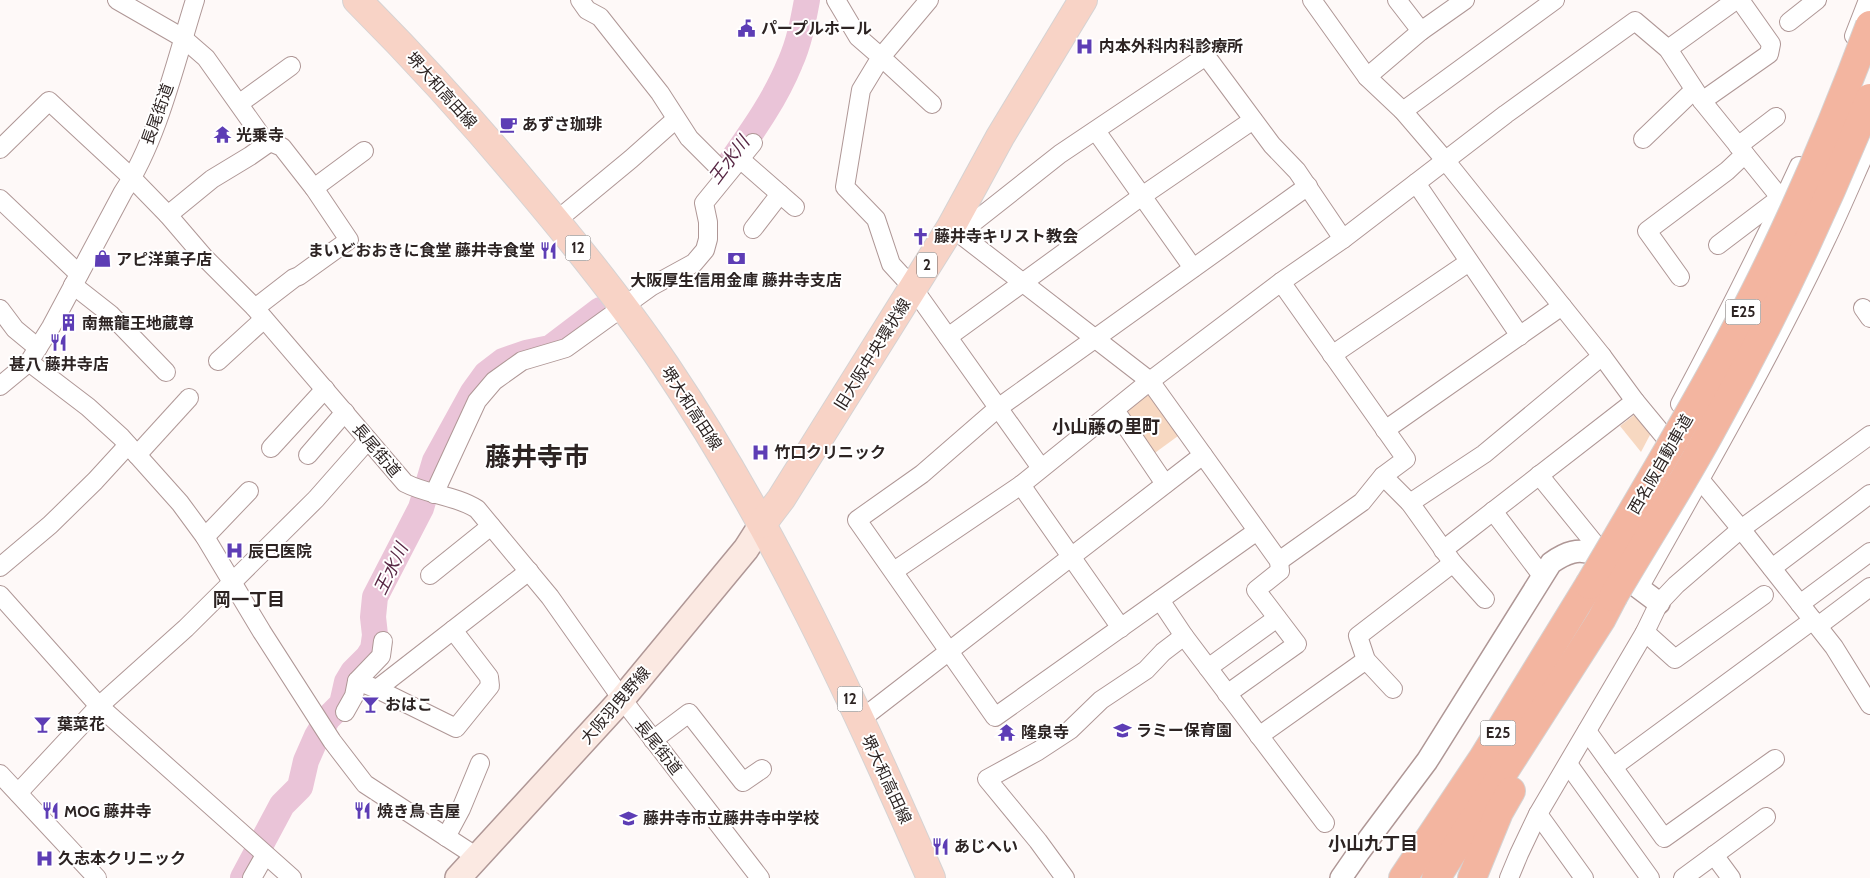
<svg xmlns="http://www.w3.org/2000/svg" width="1870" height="878" font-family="Cabin,'Noto Sans JP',sans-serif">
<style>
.green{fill:#f7d8c1}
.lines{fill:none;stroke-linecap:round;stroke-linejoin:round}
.river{stroke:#eac4d8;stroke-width:26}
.minor-casing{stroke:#af9796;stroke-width:20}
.tertiary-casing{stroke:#af9796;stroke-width:24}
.secondary-casing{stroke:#af9796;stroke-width:28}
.primary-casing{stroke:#d5d3d3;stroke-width:30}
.motorway-casing{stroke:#d5d3d3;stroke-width:30}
.minor{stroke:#fff;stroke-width:18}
.tertiary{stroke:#fff;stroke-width:21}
.secondary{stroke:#fbe9e2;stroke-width:25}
.primary{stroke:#f8d3c6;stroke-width:28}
.motorway{stroke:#f3b5a0;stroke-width:28}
.motorway-bridge-casing{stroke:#d5d3d3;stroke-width:30;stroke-linecap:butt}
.motorway-bridge{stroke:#f3b5a0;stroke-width:28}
.labels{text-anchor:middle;stroke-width:4;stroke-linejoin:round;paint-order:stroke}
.shield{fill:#fff;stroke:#6c6665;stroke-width:1}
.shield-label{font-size:15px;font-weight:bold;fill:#2d2423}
.poi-label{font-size:16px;font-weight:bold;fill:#2d2423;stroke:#fff;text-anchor:start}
.street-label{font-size:16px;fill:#2d2423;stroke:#fff}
.water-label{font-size:18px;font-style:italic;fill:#582845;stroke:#fff}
.neighbourhood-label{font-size:18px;font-weight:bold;fill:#2d2423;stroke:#fff}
.town-label{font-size:26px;font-weight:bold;fill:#2d2423;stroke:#fff}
</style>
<rect width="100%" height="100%" fill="#fef9f8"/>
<g class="green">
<polygon points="1142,396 1149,396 1178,436 1152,455 1125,410"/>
<polygon points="1638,412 1651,433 1641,452 1620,426"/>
</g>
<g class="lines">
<g class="river">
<path d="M728 166C751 133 775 100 790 63 799 43 803 22 807 0"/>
<polyline points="243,878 282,805 300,787 306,761 317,736 328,718 342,704 347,682 353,672 368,657 373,649 375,635 373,617 375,597 421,508 435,461 473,392 486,374 503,361 526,353 550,348 600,310"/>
</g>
<defs>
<g id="minor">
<polyline points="117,0 183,38 206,58 267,144"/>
<polyline points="580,0 587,10 600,17 660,93 689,138 726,175"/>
<polyline points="836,0 858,37 881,57 861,90 845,187 876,219 891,264 913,288 1041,468"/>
<polyline points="929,0 881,57 932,104"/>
<polyline points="1312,0 1367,77 1403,111 1445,160 1602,356 1635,401 1741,529 1834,647 1870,705"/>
<polyline points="1397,0 1421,31"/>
<polyline points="1789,22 1817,0"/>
<polyline points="1854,36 1868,0"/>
<polyline points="1668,49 1736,0"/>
<polyline points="1367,77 1421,31 1465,0"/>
<polyline points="1702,101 1769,54 1771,44 1740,0"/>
<polyline points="240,103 291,66"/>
<polyline points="1403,111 1555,0"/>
<polyline points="1096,131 1193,268"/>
<polyline points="1643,139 1694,90"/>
<polyline points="1738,146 1776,117"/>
<path d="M0 149 49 101 132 178 168 215 204 257 255 308 405 483C428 495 455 495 477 509L550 597 622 699 760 878"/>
<polyline points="740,159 795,207"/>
<polyline points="1416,183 1520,336"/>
<polyline points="314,188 364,151"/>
<polyline points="0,199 79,274"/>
<polyline points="168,215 212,179 250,156 270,142 282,147 314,188 349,240 299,276 294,278 255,308"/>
<polyline points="556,221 631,159 676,119"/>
<polyline points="951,227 1150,381 1279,561 1280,571 1256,590 1297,644 1227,694"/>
<polyline points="753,229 780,194"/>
<polyline points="960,233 1060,154 1206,56 1272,145 1297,171 1343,239"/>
<polyline points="1718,245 1780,198"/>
<polyline points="1680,277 1647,231 1727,171 1745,154"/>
<polyline points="73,285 110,314 166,372"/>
<polyline points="1863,308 1870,318"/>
<polyline points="0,309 15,329 38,348"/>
<polyline points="948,337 1142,196 1253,120"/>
<polyline points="1332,355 1469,262"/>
<polyline points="218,361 264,319"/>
<polyline points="29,362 88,407 121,437 180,503 205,537 262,632 332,741 365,784 477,857"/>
<path d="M0 386 29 362 51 327 123 192C158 140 176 60 195 0"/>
<path d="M1680 404C1722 325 1762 246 1799 166"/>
<polyline points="1115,410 1165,484"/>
<polyline points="1385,430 1562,306"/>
<polyline points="271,448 325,389"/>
<polyline points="137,455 189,398"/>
<polyline points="308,455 345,412"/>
<polyline points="1539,475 1599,549"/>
<polyline points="1383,476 1410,503 1453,563 1485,599"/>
<polyline points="1021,485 1121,628"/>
<polyline points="434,494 477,401 494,381 522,361 566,348 652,286 694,263 705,250 708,239 708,222 704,203 753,143"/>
<polyline points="1410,503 1484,454 1602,356"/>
<polyline points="1493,511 1543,577"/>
<polyline points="1257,531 995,717 857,520 922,474 998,408 1308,186"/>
<polyline points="205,537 249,491"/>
<polyline points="1443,550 1635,401"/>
<polyline points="1279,561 1362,502 1383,476 1406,459 1281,282"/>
<polyline points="0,567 50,525 95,481 128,445"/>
<polyline points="1772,568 1870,494"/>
<polyline points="894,571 1021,485 1150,381 1281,282 1343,239 1506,114 1635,21 1668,49 1702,101 1783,201"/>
<polyline points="430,575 491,526"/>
<path d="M1639 588C1703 474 1769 360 1825 242 1841 209 1855 175 1870 142"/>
<polyline points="0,595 99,706 292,878"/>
<polyline points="1160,600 1184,636 1325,823"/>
<polyline points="1800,604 1870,552"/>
<polyline points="1818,626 1870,587"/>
<polyline points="1645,632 1675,659 1764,595"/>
<polyline points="1208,668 1277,618"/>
<polyline points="357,681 377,689 456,728 490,686 489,677 453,630"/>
<polyline points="377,689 529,571"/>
<polyline points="1393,689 1366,660 1358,636 1453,563"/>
<polyline points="345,712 354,696 357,681 381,656 383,641"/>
<polyline points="860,720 1203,455"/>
<polyline points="1587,731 1664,838 1775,759"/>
<polyline points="1259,736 1366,660"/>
<polyline points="653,740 689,713 743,782 762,769"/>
<polyline points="1568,764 1650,878"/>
<polyline points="1613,767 1813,620"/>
<polyline points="0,774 97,878"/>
<polyline points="18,793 99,706 186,628 316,499 368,440"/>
<polyline points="1538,814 1584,878"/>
<polyline points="446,837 461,809 480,763"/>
<polyline points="1714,855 1731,878"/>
<polyline points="252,878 265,855"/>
<polyline points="1065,878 1038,841 987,779 1038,751 1070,730 1101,700 1146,670 1163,652 1184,636"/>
<polyline points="1509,878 1519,854 1538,814 1645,632 1659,603 1676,585 1741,529 1870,435"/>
<polyline points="1683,878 1766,817"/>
</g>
<path id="tertiary" d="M1341 878 1359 852 1427 761 1551 563C1565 553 1579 547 1595 555L1659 603"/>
<polyline id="secondary" points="458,878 622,699 746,549 762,524"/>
<g id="primary">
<path d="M357 0C417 60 474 123 529 189 577 246 623 303 665 365 773 525 854 701 931 878"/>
<polyline points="762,524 781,499 951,227 1000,137 1083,0"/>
</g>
<g id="motorway">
<polyline points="1403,878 1483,758 1589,585"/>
<polyline points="1436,878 1601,620 1613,597"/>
<polyline points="1472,878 1499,812 1511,791"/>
</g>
</defs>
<use href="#minor" class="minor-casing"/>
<use href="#tertiary" class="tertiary-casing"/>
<use href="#secondary" class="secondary-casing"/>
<use href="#primary" class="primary-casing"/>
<use href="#motorway" class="motorway-casing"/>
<use href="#minor" class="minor"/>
<use href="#tertiary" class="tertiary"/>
<use href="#secondary" class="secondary"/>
<use href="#primary" class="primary"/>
<use href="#motorway" class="motorway"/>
<defs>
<g id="motorway-bridge">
<path d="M1589 585C1653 476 1719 368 1773 255 1809 180 1841 103 1870 25"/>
<path d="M1613 597C1645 542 1680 488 1711 431 1771 324 1824 212 1870 98"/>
</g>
</defs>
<use href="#motorway-bridge" class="motorway-bridge-casing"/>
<use href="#motorway-bridge" class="motorway-bridge"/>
</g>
<defs>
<symbol id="civic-bare" viewBox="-9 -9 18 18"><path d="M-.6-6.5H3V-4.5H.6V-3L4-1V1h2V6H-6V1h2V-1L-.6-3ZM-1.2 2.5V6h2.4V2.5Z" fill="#5d3db5" stroke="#fff" stroke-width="2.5" paint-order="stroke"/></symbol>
<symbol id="hospital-bare" viewBox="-9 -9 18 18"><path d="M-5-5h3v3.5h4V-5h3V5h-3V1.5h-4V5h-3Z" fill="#5d3db5" stroke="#fff" stroke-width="2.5" paint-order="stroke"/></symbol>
<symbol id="cafe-bare" viewBox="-9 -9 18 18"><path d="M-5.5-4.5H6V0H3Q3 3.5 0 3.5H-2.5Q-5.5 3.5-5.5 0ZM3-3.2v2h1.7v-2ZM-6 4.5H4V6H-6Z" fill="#5d3db5" stroke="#fff" stroke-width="2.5" paint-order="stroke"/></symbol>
<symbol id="temple-bare" viewBox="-9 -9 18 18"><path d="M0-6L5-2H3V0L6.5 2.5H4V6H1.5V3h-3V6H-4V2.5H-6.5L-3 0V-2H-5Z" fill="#5d3db5" stroke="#fff" stroke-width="2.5" paint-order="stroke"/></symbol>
<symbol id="church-bare" viewBox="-9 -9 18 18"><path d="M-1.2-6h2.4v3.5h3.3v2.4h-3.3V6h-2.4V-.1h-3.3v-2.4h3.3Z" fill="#5d3db5" stroke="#fff" stroke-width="2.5" paint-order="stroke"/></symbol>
<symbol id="restaurant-bare" viewBox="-9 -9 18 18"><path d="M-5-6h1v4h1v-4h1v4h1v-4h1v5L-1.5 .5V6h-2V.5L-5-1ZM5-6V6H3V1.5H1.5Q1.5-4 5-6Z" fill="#5d3db5" stroke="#fff" stroke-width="2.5" paint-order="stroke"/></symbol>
<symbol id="shop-bare" viewBox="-9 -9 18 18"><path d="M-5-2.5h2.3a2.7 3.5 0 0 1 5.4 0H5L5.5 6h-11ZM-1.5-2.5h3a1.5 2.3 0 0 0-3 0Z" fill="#5d3db5" stroke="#fff" stroke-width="2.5" paint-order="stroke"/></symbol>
<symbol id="bank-bare" viewBox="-9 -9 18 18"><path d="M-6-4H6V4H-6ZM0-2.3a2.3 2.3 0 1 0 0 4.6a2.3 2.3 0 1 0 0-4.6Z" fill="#5d3db5" stroke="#fff" stroke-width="2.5" paint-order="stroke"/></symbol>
<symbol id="building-bare" viewBox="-9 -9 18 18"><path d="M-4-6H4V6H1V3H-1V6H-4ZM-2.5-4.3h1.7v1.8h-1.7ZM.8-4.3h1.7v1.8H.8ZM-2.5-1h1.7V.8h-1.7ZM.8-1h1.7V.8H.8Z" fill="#5d3db5" stroke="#fff" stroke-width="2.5" paint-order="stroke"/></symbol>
<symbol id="bar-bare" viewBox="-9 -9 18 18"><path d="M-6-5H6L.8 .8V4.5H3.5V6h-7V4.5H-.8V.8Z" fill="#5d3db5" stroke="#fff" stroke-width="2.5" paint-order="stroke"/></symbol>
<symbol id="school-bare" viewBox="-9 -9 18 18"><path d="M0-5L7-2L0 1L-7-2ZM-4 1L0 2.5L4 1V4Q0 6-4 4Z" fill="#5d3db5" stroke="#fff" stroke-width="2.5" paint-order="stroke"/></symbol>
</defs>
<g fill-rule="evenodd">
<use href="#civic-bare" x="734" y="16" width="25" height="25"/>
<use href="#hospital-bare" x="1072" y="34" width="25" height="25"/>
<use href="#cafe-bare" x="496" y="112" width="25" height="25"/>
<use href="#temple-bare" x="210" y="122" width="25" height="25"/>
<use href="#church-bare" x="908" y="224" width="25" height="25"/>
<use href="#restaurant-bare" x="536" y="238" width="25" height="25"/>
<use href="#shop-bare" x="90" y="246" width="25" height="25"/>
<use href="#bank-bare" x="724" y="246" width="25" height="25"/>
<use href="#building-bare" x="56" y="310" width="25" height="25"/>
<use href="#restaurant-bare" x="46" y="330" width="25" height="25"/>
<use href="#hospital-bare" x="748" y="440" width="25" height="25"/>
<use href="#hospital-bare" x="222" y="538" width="25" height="25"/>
<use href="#bar-bare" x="358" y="692" width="25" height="25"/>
<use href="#bar-bare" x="30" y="712" width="25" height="25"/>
<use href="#school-bare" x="1110" y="718" width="25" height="25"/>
<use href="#temple-bare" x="994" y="720" width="25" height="25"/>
<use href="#restaurant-bare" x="38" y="798" width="25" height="25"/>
<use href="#restaurant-bare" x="350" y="798" width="25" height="25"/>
<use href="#school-bare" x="616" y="806" width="25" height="25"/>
<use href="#restaurant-bare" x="928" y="834" width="25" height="25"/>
<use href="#hospital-bare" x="32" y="846" width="25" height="25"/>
</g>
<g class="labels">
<g class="shield">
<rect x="565.5" y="235.5" width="25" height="25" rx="4"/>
<rect x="917" y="252.5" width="20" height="25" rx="4"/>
<rect x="1725.5" y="299.5" width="35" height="25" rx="4"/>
<rect x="837.5" y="686.5" width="25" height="25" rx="4"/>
<rect x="1480.5" y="720.5" width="35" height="25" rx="4"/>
</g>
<g class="shield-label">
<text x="578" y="253">12</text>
<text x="927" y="270">2</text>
<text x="1743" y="317">E25</text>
<text x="850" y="704">12</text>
<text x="1498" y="738">E25</text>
</g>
<g class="poi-label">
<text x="761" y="34">パープルホール</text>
<text x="1099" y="52">内本外科内科診療所</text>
<text x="522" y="130">あずさ珈琲</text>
<text x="236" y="141">光乗寺</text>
<text x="934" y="242">藤井寺キリスト教会</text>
<text x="535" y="256" text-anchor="end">まいどおおきに食堂 藤井寺食堂</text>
<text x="116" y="265">アピ洋菓子店</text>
<text x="736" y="286" text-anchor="middle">大阪厚生信用金庫 藤井寺支店</text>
<text x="82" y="329">南無龍王地蔵尊</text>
<text x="59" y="370" text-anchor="middle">甚八 藤井寺店</text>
<text x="774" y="458">竹口クリニック</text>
<text x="248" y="557">辰巳医院</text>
<text x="385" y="710">おはこ</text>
<text x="57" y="730">葉菜花</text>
<text x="1136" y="736">ラミー保育園</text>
<text x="1021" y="738">隆泉寺</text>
<text x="64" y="817">MOG 藤井寺</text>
<text x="377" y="817">焼き鳥 吉屋</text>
<text x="643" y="824">藤井寺市立藤井寺中学校</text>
<text x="954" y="852">あじへい</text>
<text x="58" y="864">久志本クリニック</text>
</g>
<g class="street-label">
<text transform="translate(442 90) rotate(48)" y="6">堺大和高田線</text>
<text transform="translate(157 114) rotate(-70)" y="6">長尾街道</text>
<text transform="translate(872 354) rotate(-58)" y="6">旧大阪中央環状線</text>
<text transform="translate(692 408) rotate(57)" y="6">堺大和高田線</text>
<text transform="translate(377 450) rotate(50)" y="6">長尾街道</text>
<text transform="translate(1660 464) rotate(-60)" y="6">西名阪自動車道</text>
<text transform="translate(615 705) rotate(-49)" y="6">大阪羽曳野線</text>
<text transform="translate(659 747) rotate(52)" y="6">長尾街道</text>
<text transform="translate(887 779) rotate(65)" y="6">堺大和高田線</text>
</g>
<g class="water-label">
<text transform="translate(729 160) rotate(-53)" y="6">王水川</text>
<text transform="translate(391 569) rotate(-64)" y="6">王水川</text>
</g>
<g class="neighbourhood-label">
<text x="1106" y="433">小山藤の里町</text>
<text x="249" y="606">岡一丁目</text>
<text x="1373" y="850">小山九丁目</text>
</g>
<g class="town-label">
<text x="537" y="466">藤井寺市</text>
</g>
</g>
</svg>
